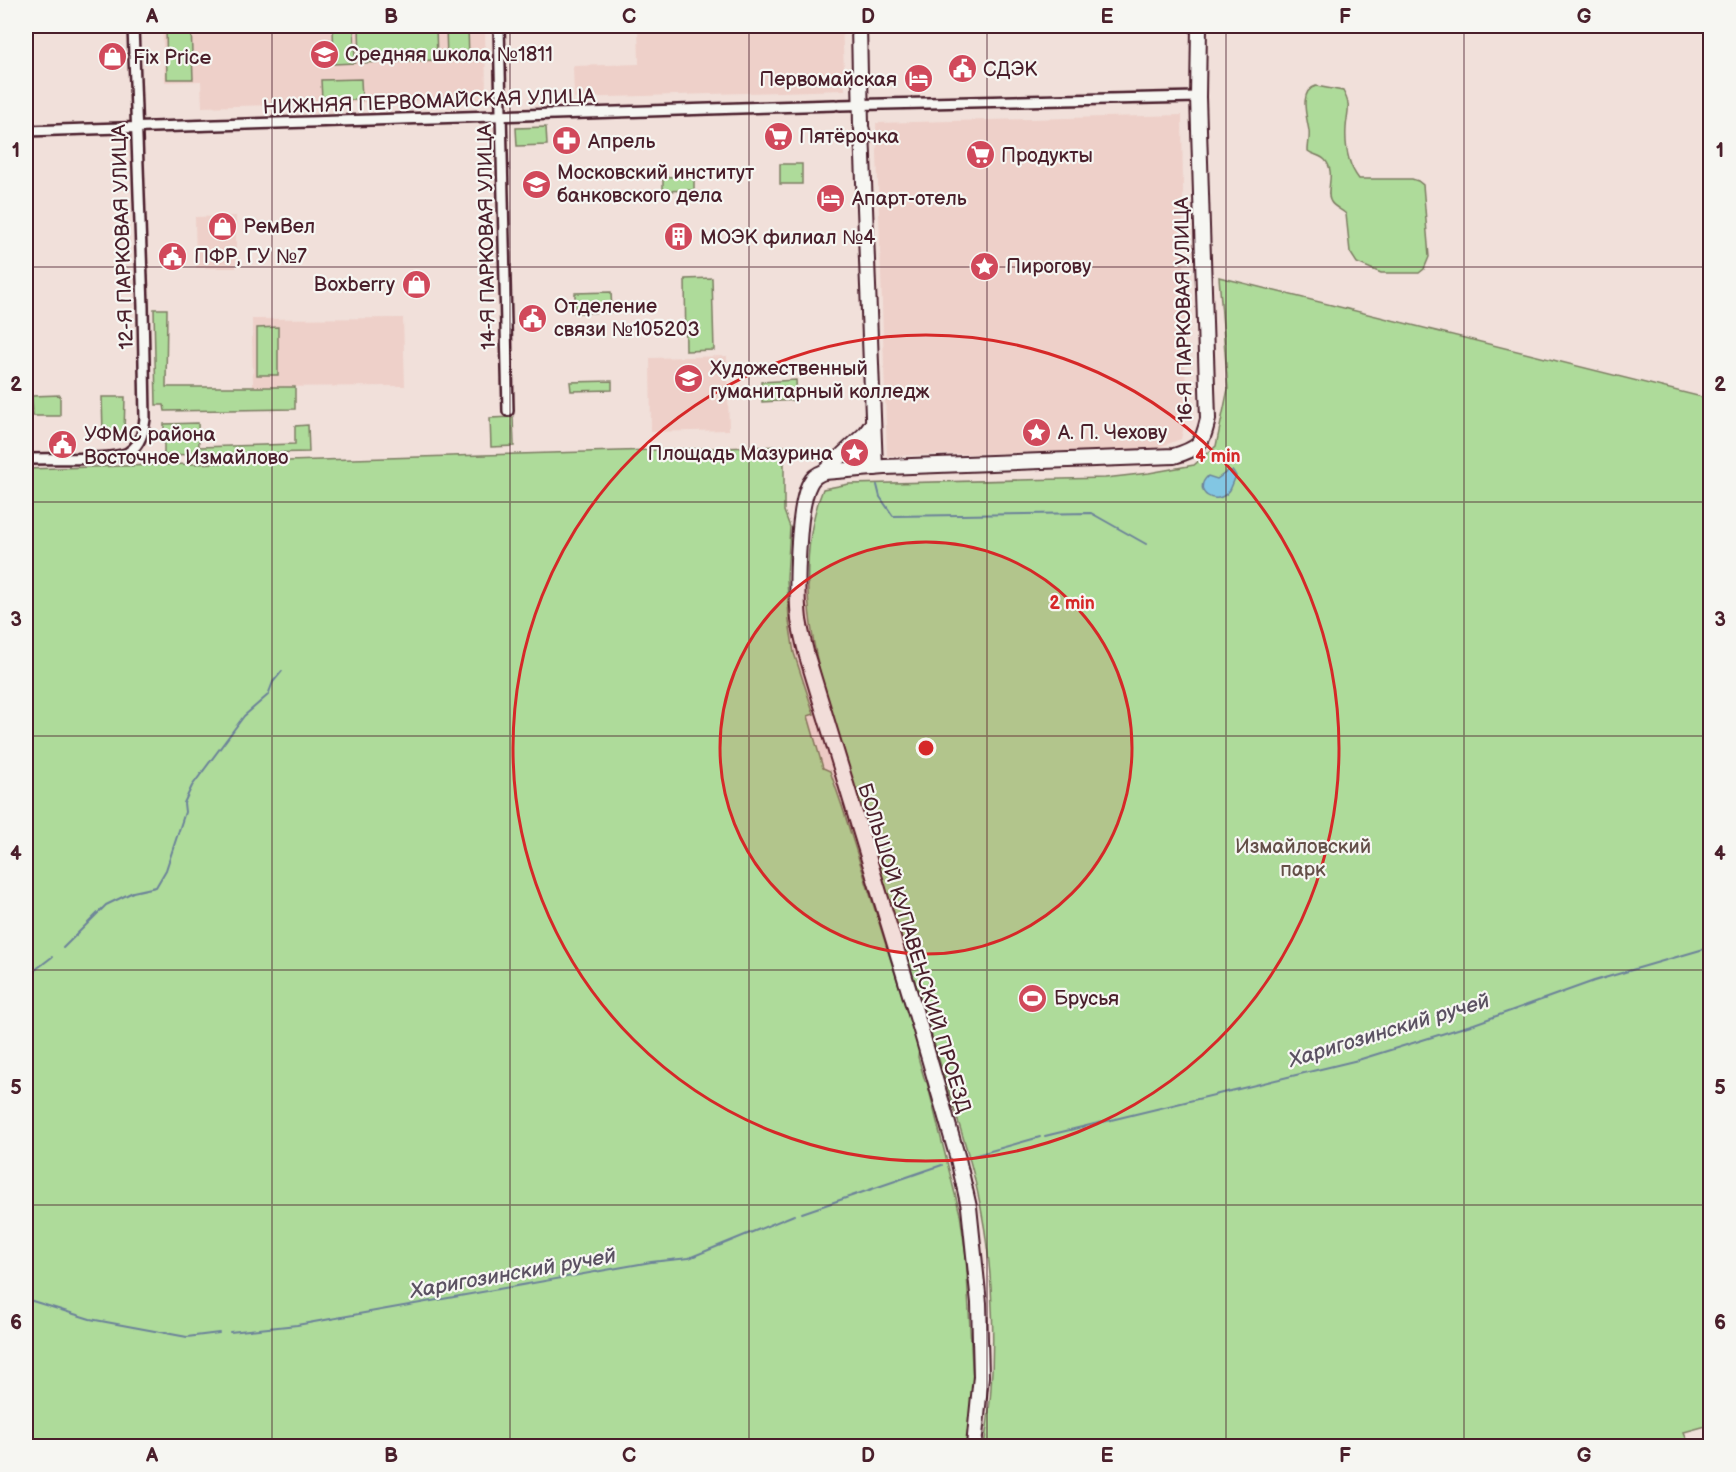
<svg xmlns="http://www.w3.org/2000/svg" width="1736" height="1472" font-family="'Balsamiq Sans',sans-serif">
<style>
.built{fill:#eed0c9}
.green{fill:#aedb9a;stroke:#7c7d62;stroke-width:1.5}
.water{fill:#82c6e3;stroke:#6c8399;stroke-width:1.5}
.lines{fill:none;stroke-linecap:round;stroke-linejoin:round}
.stream{stroke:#6c8399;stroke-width:2}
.street-casing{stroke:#4a1f2b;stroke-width:14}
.secondary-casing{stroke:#4a1f2b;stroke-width:18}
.street{stroke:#f6f6f2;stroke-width:9}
.secondary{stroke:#f6f6f2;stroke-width:14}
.grid{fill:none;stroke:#4a1f2b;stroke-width:1.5;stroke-opacity:0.55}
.ring{fill:none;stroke:#d62828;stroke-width:3}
.labels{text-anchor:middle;stroke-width:4.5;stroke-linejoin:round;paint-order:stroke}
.poi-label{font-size:20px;fill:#4a1f2b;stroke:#f6f6f2;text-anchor:start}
.street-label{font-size:20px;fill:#4a1f2b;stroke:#f6f6f2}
.park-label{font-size:20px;fill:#634e47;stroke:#f6f6f2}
.water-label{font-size:21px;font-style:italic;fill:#5b5162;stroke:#f6f6f2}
.centre{fill:#d62828;stroke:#f6f6f2;stroke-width:3}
.ring-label{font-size:18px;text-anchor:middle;font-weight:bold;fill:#d62828;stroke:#f6f6f2;stroke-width:4.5;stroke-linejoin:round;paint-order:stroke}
.neatline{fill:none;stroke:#4a1f2b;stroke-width:2}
.grid-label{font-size:20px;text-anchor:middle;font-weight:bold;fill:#4a1f2b}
</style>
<rect width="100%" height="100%" fill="#f1e0da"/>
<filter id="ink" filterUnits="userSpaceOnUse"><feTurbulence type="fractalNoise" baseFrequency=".0167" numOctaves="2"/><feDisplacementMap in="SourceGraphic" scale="12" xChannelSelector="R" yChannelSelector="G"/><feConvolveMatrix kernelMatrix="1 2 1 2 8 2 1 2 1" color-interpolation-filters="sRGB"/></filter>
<g filter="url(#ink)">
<g class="built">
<polygon points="162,26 483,26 485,27 486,99 202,107 201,81 165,82"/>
<polygon points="638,26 842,26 845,90 574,98 573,66 639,64"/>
<polygon points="1182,115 1186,418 1181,439 1155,449 887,456 876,123"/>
<polygon points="236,216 236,268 196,268 195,217"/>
<polygon points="403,318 405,386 253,387 252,319"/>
<polygon points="727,356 729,430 651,432 650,358"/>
</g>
<g class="green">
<polygon points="191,26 193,79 167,79 166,27"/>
<polygon points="333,26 354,26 355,63 334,64"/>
<polygon points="359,26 436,26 437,60 360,63"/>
<polygon points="446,26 468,26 469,59 447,60"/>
<polygon points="361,79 362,100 322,100 321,80"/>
<path d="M1316 86 1343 91C1352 107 1347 111 1346 128 1345 145 1348 165 1359 179H1412L1418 181 1423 185 1429 257 1424 269 1419 273H1381L1357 263 1350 252 1346 214C1342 210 1334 207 1331 202 1324 192 1337 173 1325 160 1320 155 1313 155 1308 151 1308 144 1310 137 1309 131 1307 117 1298 91 1316 86Z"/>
<polygon points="546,127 547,145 517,146 516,128"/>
<rect x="780" y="164" width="22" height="20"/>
<polygon points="694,176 694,190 663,191 663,177"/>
<path d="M1219 277 1710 399V1425L1684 1432 1690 1446H984C998 1367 995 1264 976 1185 969 1152 957 1119 947 1086 917 985 884 884 853 783 838 731 818 679 811 625 805 581 806 530 823 489L849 484 1105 478 1149 473 1194 465 1216 446 1228 389Z"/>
<polygon points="712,278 714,350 686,351 685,279"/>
<polygon points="611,292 612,312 575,313 575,293"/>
<polygon points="154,309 167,309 166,387 295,387 295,409 165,411 164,405 156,405"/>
<polygon points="278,327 278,375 257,375 257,328"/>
<polygon points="796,380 797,400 762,402 761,382"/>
<polygon points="612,381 612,390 571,391 570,382"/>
<polygon points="60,395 60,416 33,416 32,396"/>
<polygon points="102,397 125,397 124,433 103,433"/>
<polygon points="513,417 514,446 491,447 490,418"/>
<polygon points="198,423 199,447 295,444 295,426 308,425 309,452 164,455 164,424"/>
<polygon points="784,446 784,511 790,527 787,578 789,621 794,653 814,714 808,716 823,768 830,771 842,806 919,1049 918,1057 925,1081 927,1082 960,1214 966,1256 973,1383 967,1446 26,1446 26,469"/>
</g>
<path class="water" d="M1228 471H1233L1236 476C1234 480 1232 486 1230 490 1216 509 1191 491 1208 476L1217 479Z"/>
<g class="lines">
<g class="stream">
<polyline points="877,485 880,497 893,516 1091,513 1146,544"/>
<polyline points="63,948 106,905 133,892 156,887 166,870 185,812 184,803 192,786 244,716 268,695 273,682 282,671"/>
<polyline points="26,989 35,970 52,957"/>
<polyline points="1045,1136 1358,1060 1474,1024 1594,981 1704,949"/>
<polyline points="973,1156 1040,1137"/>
<polyline points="802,1213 942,1165"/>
<polyline points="26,1299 90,1319 187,1337 219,1333"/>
<polyline points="230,1332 297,1325 651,1262 689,1258 794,1215"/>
</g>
<defs>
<g id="street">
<polyline points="499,26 508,411"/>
<polyline points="840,105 1198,97"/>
<polyline points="26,131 835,105"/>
<path d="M26 459C45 458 117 461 129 452 141 444 143 432 145 419L143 307 133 26"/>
</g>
<g id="secondary">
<polyline points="859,26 861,125"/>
<polyline points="862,130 875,468"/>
<polyline points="824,472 866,433 873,423"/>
<path d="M974 1446 981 1376 979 1303 969 1207 958 1159 920 1027 807 656C804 644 801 632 799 620 796 592 797 506 810 483 813 477 818 474 824 472L885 467 1174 456C1199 448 1202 445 1208 419L1198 97 1199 26"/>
</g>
</defs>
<use href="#street" class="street-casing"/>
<use href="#secondary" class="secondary-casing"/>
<use href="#street" class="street"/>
<use href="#secondary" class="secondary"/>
</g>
</g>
<path class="grid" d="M272 26V1446M510 26V1446M749 26V1446M987 26V1446M1226 26V1446M1464 26V1446M26 267H1710M26 502H1710M26 736H1710M26 970H1710M26 1205H1710"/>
<circle cx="926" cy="748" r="206" fill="#d62828" fill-opacity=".12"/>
<g class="ring">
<circle cx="926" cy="748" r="206"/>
<circle cx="926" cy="748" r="413"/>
</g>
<defs>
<symbol id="school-disc" viewBox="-11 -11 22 22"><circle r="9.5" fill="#d1495b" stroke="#f6f6f2"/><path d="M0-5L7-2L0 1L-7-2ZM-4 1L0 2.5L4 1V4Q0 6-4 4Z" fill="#fff"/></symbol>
<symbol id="shop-disc" viewBox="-11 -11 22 22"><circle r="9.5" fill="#d1495b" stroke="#f6f6f2"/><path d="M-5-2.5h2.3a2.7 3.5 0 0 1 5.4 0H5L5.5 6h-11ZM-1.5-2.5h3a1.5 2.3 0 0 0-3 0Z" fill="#fff"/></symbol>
<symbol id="civic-disc" viewBox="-11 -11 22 22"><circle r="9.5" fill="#d1495b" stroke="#f6f6f2"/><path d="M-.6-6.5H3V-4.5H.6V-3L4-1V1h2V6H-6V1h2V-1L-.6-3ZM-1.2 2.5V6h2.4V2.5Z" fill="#fff"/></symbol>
<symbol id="hotel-disc" viewBox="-11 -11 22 22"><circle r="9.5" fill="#d1495b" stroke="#f6f6f2"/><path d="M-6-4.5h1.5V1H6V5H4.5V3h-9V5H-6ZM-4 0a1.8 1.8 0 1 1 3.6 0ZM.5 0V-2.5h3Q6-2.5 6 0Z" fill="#fff"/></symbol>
<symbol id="supermarket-disc" viewBox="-11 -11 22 22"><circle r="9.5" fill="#d1495b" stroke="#f6f6f2"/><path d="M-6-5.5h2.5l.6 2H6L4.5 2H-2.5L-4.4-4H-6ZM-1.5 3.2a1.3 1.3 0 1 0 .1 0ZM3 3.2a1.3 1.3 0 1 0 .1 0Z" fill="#fff"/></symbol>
<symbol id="pharmacy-disc" viewBox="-11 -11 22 22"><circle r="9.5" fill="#d1495b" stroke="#f6f6f2"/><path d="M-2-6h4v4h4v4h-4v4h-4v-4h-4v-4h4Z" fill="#fff"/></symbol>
<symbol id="university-disc" viewBox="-11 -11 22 22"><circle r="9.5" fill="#d1495b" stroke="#f6f6f2"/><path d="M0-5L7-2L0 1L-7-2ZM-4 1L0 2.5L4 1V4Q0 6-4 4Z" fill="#fff"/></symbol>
<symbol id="building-disc" viewBox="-11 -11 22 22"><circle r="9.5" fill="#d1495b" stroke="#f6f6f2"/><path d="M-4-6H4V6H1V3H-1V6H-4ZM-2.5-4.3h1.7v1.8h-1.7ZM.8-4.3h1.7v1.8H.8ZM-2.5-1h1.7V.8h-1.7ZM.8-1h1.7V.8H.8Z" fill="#fff"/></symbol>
<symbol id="sight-disc" viewBox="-11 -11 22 22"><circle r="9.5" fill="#d1495b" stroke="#f6f6f2"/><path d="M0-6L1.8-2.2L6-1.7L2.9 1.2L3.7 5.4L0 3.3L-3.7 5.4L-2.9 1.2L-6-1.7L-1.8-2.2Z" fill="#fff"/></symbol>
<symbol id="stadium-disc" viewBox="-11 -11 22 22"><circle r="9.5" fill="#d1495b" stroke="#f6f6f2"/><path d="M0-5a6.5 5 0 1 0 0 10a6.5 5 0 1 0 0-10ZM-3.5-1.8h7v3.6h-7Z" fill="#fff"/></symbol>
</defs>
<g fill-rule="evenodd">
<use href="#school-disc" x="308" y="38" width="33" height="33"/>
<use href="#shop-disc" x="96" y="40" width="33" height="33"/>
<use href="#civic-disc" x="946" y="52" width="33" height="33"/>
<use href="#hotel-disc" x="902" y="62" width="33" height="33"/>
<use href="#supermarket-disc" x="762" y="120" width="33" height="33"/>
<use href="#pharmacy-disc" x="550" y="124" width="33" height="33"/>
<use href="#supermarket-disc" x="964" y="138" width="33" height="33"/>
<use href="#university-disc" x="520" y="168" width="33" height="33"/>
<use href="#hotel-disc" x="814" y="182" width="33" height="33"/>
<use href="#shop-disc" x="206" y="210" width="33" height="33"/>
<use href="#building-disc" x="662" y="220" width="33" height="33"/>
<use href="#civic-disc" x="156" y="240" width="33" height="33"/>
<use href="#sight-disc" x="968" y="250" width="33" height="33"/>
<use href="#shop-disc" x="400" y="268" width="33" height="33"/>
<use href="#civic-disc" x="516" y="302" width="33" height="33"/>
<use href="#university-disc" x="672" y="362" width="33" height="33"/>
<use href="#sight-disc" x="1020" y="416" width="33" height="33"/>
<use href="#civic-disc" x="46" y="428" width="33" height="33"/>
<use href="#sight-disc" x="838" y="436" width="33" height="33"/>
<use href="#stadium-disc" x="1016" y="982" width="33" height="33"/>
</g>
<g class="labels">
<g class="poi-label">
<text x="345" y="61">Средняя школа №1811</text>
<text x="133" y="64">Fix Price</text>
<text x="983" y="76">СДЭК</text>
<text x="897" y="86" text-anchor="end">Первомайская</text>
<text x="799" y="143">Пятёрочка</text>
<text x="588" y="148">Апрель</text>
<text x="1001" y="162">Продукты</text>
<text x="557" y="179">Московский институт<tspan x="557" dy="23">банковского дела</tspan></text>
<text x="852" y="205">Апарт-отель</text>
<text x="243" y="233">РемВел</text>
<text x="700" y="244">МОЭК филиал №4</text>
<text x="194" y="263">ПФР, ГУ №7</text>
<text x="1006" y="273">Пирогову</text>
<text x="395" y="291" text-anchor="end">Boxberry</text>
<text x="554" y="313">Отделение<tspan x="554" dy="23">связи №105203</tspan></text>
<text x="710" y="375">Художественный<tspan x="710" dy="23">гуманитарный колледж</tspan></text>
<text x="1058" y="439">А. П. Чехову</text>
<text x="84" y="441">УФМС района<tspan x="84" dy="23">Восточное Измайлово</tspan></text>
<text x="833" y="460" text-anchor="end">Площадь Мазурина</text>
<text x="1054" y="1005">Брусья</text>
</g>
<g class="street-label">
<text transform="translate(429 101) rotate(-2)" y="7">НИЖНЯЯ ПЕРВОМАЙСКАЯ УЛИЦА</text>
<text transform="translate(122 237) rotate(-92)" y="7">12-Я ПАРКОВАЯ УЛИЦА</text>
<text transform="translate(486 237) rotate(-91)" y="7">14-Я ПАРКОВАЯ УЛИЦА</text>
<text transform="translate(1183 310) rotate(-91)" y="7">16-Я ПАРКОВАЯ УЛИЦА</text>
<text transform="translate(915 948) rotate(73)" y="7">БОЛЬШОЙ КУПАВЕНСКИЙ ПРОЕЗД</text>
</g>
<g class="park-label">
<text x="1303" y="853">Измайловский<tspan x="1303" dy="23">парк</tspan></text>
</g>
<g class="water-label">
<text transform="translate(1389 1030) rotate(-17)" y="7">Харигозинский ручей</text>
<text transform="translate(513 1273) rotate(-10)" y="7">Харигозинский ручей</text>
</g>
</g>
<circle cx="926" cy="748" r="9" class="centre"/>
<g class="ring-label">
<text x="1218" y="462">4 min</text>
<text x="1072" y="609">2 min</text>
</g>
<rect width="1736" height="1472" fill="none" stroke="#f6f6f2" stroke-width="66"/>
<rect x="33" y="33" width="1670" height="1406" class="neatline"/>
<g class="grid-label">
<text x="152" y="23">A</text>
<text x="391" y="23">B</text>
<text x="629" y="23">C</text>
<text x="868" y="23">D</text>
<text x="1107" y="23">E</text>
<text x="1345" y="23">F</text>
<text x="1584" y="23">G</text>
<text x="16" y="157">1</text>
<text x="1720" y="157">1</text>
<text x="16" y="391">2</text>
<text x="1720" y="391">2</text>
<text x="16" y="626">3</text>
<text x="1720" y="626">3</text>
<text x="16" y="860">4</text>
<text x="1720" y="860">4</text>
<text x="16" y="1094">5</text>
<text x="1720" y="1094">5</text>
<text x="16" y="1329">6</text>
<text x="1720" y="1329">6</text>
<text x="152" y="1462">A</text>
<text x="391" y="1462">B</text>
<text x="629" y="1462">C</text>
<text x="868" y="1462">D</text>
<text x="1107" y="1462">E</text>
<text x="1345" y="1462">F</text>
<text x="1584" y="1462">G</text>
</g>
</svg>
